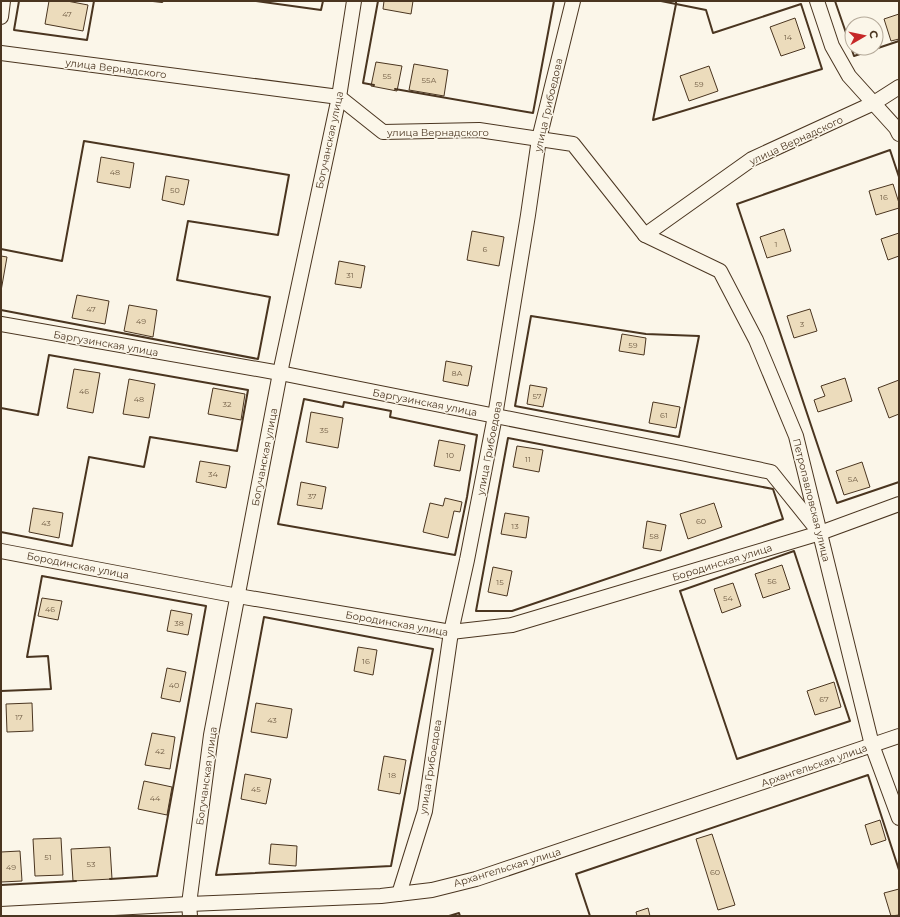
<svg xmlns="http://www.w3.org/2000/svg" width="900" height="917" font-family="Montserrat,sans-serif">
<style>
.building{fill:#ecdcbc;stroke:#4a3520}
.lines{fill:none;stroke-linecap:round;stroke-linejoin:round}
.street-casing{stroke:#4a3520;stroke-width:16}
.street{stroke:#fbf6e9;stroke-width:14}
.wall{stroke:#4a3520;stroke-width:2}
.labels{text-anchor:middle;stroke-width:3;stroke-linejoin:round;paint-order:stroke}
.number-label{font-size:8px;fill:#725f47}
.street-label{font-size:10px;fill:#4a3520;stroke:#fbf6e9}
</style>
<rect width="100%" height="100%" fill="#fbf6e9"/>
<g class="building">
<polygon points="49,1 67,1 88,5 83,31 45,24"/>
<polygon points="384,1 413,1 411,14 383,9"/>
<polygon points="899,14 899,39 891,41 884,19"/>
<polygon points="795,18 805,48 781,56 770,27"/>
<polygon points="376,62 402,66 397,91 371,86"/>
<polygon points="414,64 448,70 444,96 409,90"/>
<polygon points="709,66 718,91 689,101 680,76"/>
<polygon points="101,157 134,163 130,188 97,182"/>
<polygon points="166,176 189,180 184,205 162,200"/>
<polygon points="893,184 899,203 899,208 876,215 869,191"/>
<polygon points="784,229 791,251 767,258 760,237"/>
<polygon points="472,231 504,237 499,266 467,260"/>
<polygon points="899,233 899,256 888,260 881,239"/>
<polygon points="1,256 7,257 1,291"/>
<polygon points="339,261 365,266 361,288 335,284"/>
<polygon points="77,295 109,301 105,324 72,318"/>
<polygon points="129,305 157,310 153,337 124,331"/>
<polygon points="810,309 817,331 794,338 787,316"/>
<polygon points="622,334 646,338 644,355 619,351"/>
<polygon points="446,361 472,366 468,386 443,381"/>
<polygon points="74,369 100,373 93,413 67,408"/>
<polygon points="845,378 852,401 818,412 814,400 825,396 821,386"/>
<polygon points="129,379 155,384 149,418 123,414"/>
<polygon points="899,380 899,414 889,418 878,388"/>
<polygon points="530,385 547,388 543,407 527,404"/>
<polygon points="213,388 245,394 241,420 208,414"/>
<polygon points="653,402 680,407 676,428 649,423"/>
<polygon points="311,412 343,418 338,448 306,442"/>
<polygon points="439,440 465,445 460,471 434,466"/>
<polygon points="517,446 543,450 539,472 513,467"/>
<polygon points="200,461 230,466 226,488 196,482"/>
<polygon points="862,462 870,487 844,495 836,471"/>
<polygon points="301,482 326,487 322,509 297,505"/>
<polygon points="445,498 462,502 460,512 454,511 448,538 423,532 430,503 443,506"/>
<polygon points="714,503 722,527 688,539 680,514"/>
<polygon points="33,508 63,513 59,538 29,532"/>
<polygon points="505,513 529,517 526,538 501,534"/>
<polygon points="647,521 666,525 661,551 643,548"/>
<polygon points="782,565 790,589 763,598 755,574"/>
<polygon points="493,567 512,571 507,596 488,592"/>
<polygon points="733,583 741,606 722,613 714,589"/>
<polygon points="42,598 62,601 58,620 38,616"/>
<polygon points="171,610 192,614 188,635 167,631"/>
<polygon points="358,647 377,650 373,675 354,671"/>
<polygon points="167,668 186,672 180,702 161,698"/>
<polygon points="834,682 841,707 815,715 807,691"/>
<polygon points="32,703 33,731 7,732 6,704"/>
<polygon points="256,703 292,709 287,738 251,732"/>
<polygon points="152,733 175,737 170,769 145,765"/>
<polygon points="384,756 406,760 400,794 378,790"/>
<polygon points="245,774 271,779 266,804 241,799"/>
<polygon points="144,781 172,787 167,815 138,809"/>
<polygon points="880,820 886,840 871,845 865,825"/>
<polygon points="712,834 735,905 718,910 696,839"/>
<polygon points="61,838 63,875 35,876 33,839"/>
<polygon points="271,844 297,846 296,866 269,864"/>
<polygon points="110,847 112,879 73,881 71,849"/>
<polygon points="20,851 22,881 1,882 1,852"/>
<polygon points="899,889 899,915 891,916 884,893"/>
<polygon points="648,908 650,916 637,916 636,912"/>
</g>
<g class="lines">
<defs>
<g id="street">
<polyline points="817,1 832,46 849,76 896,128 899,134"/>
<polyline points="1,17 3,1"/>
<polyline points="1,53 339,97 383,132 479,130 573,144 645,235 752,159 874,103 899,87"/>
<polyline points="645,235 720,271 756,340 796,436 872,745 899,818"/>
<polyline points="1,324 280,373 681,453 771,472 820,533"/>
<polyline points="1,551 238,596 451,632 512,625 820,533 899,504"/>
<polyline points="399,894 425,811 451,632 467,560 495,416 528,215 539,139 573,1"/>
<polyline points="1,914 189,904 381,896 432,890 476,879 899,736"/>
<polyline points="190,916 189,904 211,735 280,373 339,97 354,1"/>
</g>
</defs>
<use href="#street" class="street-casing"/>
<use href="#street" class="street"/>
<g class="wall">
<polyline points="19,1 14,30 87,40 94,1"/>
<polyline points="153,1 162,2 163,1"/>
<polyline points="256,1 321,10 323,1"/>
<polyline points="661,1 676,4 676,1"/>
<polyline points="835,1 854,56 899,41"/>
<polygon points="676,4 706,10 713,33 801,4 822,69 653,120"/>
<polyline points="374,85 363,83 378,1"/>
<polyline points="395,89 533,113 554,1"/>
<polyline points="899,177 890,150 737,204 837,503 899,482"/>
<polyline points="1,249 62,261 84,141 289,175 278,235 188,221 177,280 270,297 258,359 1,310"/>
<polygon points="531,316 646,334 699,336 679,437 515,406"/>
<polygon points="304,399 343,407 344,402 391,411 390,417 477,435 467,497 455,555 278,524"/>
<polyline points="1,408 38,415 49,355 248,390 237,451 150,437 144,467 89,457 72,546 1,532"/>
<polygon points="508,438 773,489 783,519 512,611 476,611"/>
<polygon points="794,551 850,721 737,759 680,591"/>
<polygon points="264,617 433,649 391,866 216,875"/>
<polyline points="1,691 51,689 48,656 27,657 42,576 206,606 157,876 110,879"/>
<polyline points="1,885 76,881"/>
<polyline points="449,916 459,913 460,916"/>
<polyline points="590,916 576,874 868,775 899,870"/>
</g>
</g>
<g class="labels">
<g class="number-label">
<text x="67" y="17">47</text>
<text x="788" y="40">14</text>
<text x="387" y="79">55</text>
<text x="429" y="83">55А</text>
<text x="699" y="87">59</text>
<text x="115" y="175">48</text>
<text x="175" y="193">50</text>
<text x="884" y="200">16</text>
<text x="776" y="247">1</text>
<text x="485" y="252">6</text>
<text x="350" y="278">31</text>
<text x="91" y="312">47</text>
<text x="141" y="324">49</text>
<text x="802" y="327">3</text>
<text x="633" y="348">59</text>
<text x="457" y="376">8А</text>
<text x="84" y="394">46</text>
<text x="537" y="399">57</text>
<text x="139" y="402">48</text>
<text x="227" y="407">32</text>
<text x="664" y="418">61</text>
<text x="324" y="433">35</text>
<text x="450" y="458">10</text>
<text x="528" y="462">11</text>
<text x="213" y="477">34</text>
<text x="853" y="482">5А</text>
<text x="312" y="499">37</text>
<text x="701" y="524">60</text>
<text x="46" y="526">43</text>
<text x="515" y="529">13</text>
<text x="654" y="539">58</text>
<text x="772" y="584">56</text>
<text x="500" y="585">15</text>
<text x="728" y="601">54</text>
<text x="50" y="612">46</text>
<text x="179" y="626">38</text>
<text x="366" y="664">16</text>
<text x="174" y="688">40</text>
<text x="824" y="702">67</text>
<text x="19" y="720">17</text>
<text x="272" y="723">43</text>
<text x="160" y="754">42</text>
<text x="392" y="778">18</text>
<text x="256" y="792">45</text>
<text x="155" y="801">44</text>
<text x="48" y="860">51</text>
<text x="91" y="867">53</text>
<text x="11" y="870">49</text>
<text x="715" y="875">60</text>
</g>
<g class="street-label">
<text transform="translate(116 68) rotate(7)" y="4">улица Вернадского</text>
<text transform="translate(548 105) rotate(-77)" y="4">улица Грибоедова</text>
<text x="438" y="136">улица Вернадского</text>
<text transform="translate(329 140) rotate(-78)" y="4">Богучанская улица</text>
<text transform="translate(796 140) rotate(-25)" y="4">улица Вернадского</text>
<text transform="translate(106 343) rotate(10)" y="4">Баргузинская улица</text>
<text transform="translate(425 402) rotate(11)" y="4">Баргузинская улица</text>
<text transform="translate(489 448) rotate(-79)" y="4">улица Грибоедова</text>
<text transform="translate(264 457) rotate(-79)" y="4">Богучанская улица</text>
<text transform="translate(812 500) rotate(76)" y="4">Петропавловская улица</text>
<text transform="translate(722 562) rotate(-17)" y="4">Бородинская улица</text>
<text transform="translate(78 565) rotate(11)" y="4">Бородинская улица</text>
<text transform="translate(397 623) rotate(10)" y="4">Бородинская улица</text>
<text transform="translate(814 765) rotate(-19)" y="4">Архангельская улица</text>
<text transform="translate(430 767) rotate(-81)" y="4">улица Грибоедова</text>
<text transform="translate(206 776) rotate(-82)" y="4">Богучанская улица</text>
<text transform="translate(507 867) rotate(-17)" y="4">Архангельская улица</text>
</g>
</g>
<rect width="900" height="917" fill="none" stroke="#4a3520" stroke-width="4"/>
<g transform="translate(864 36) rotate(81)"><circle r="19" fill="#fbf6e9" stroke="#b4a999"/>
<path d="M0-3L7 15L0 10L-7 15Z" fill="#c62828"/>
<text y="-6" font-size="11" font-weight="bold" text-anchor="middle" fill="#4a3520">С</text>
</g>
</svg>
